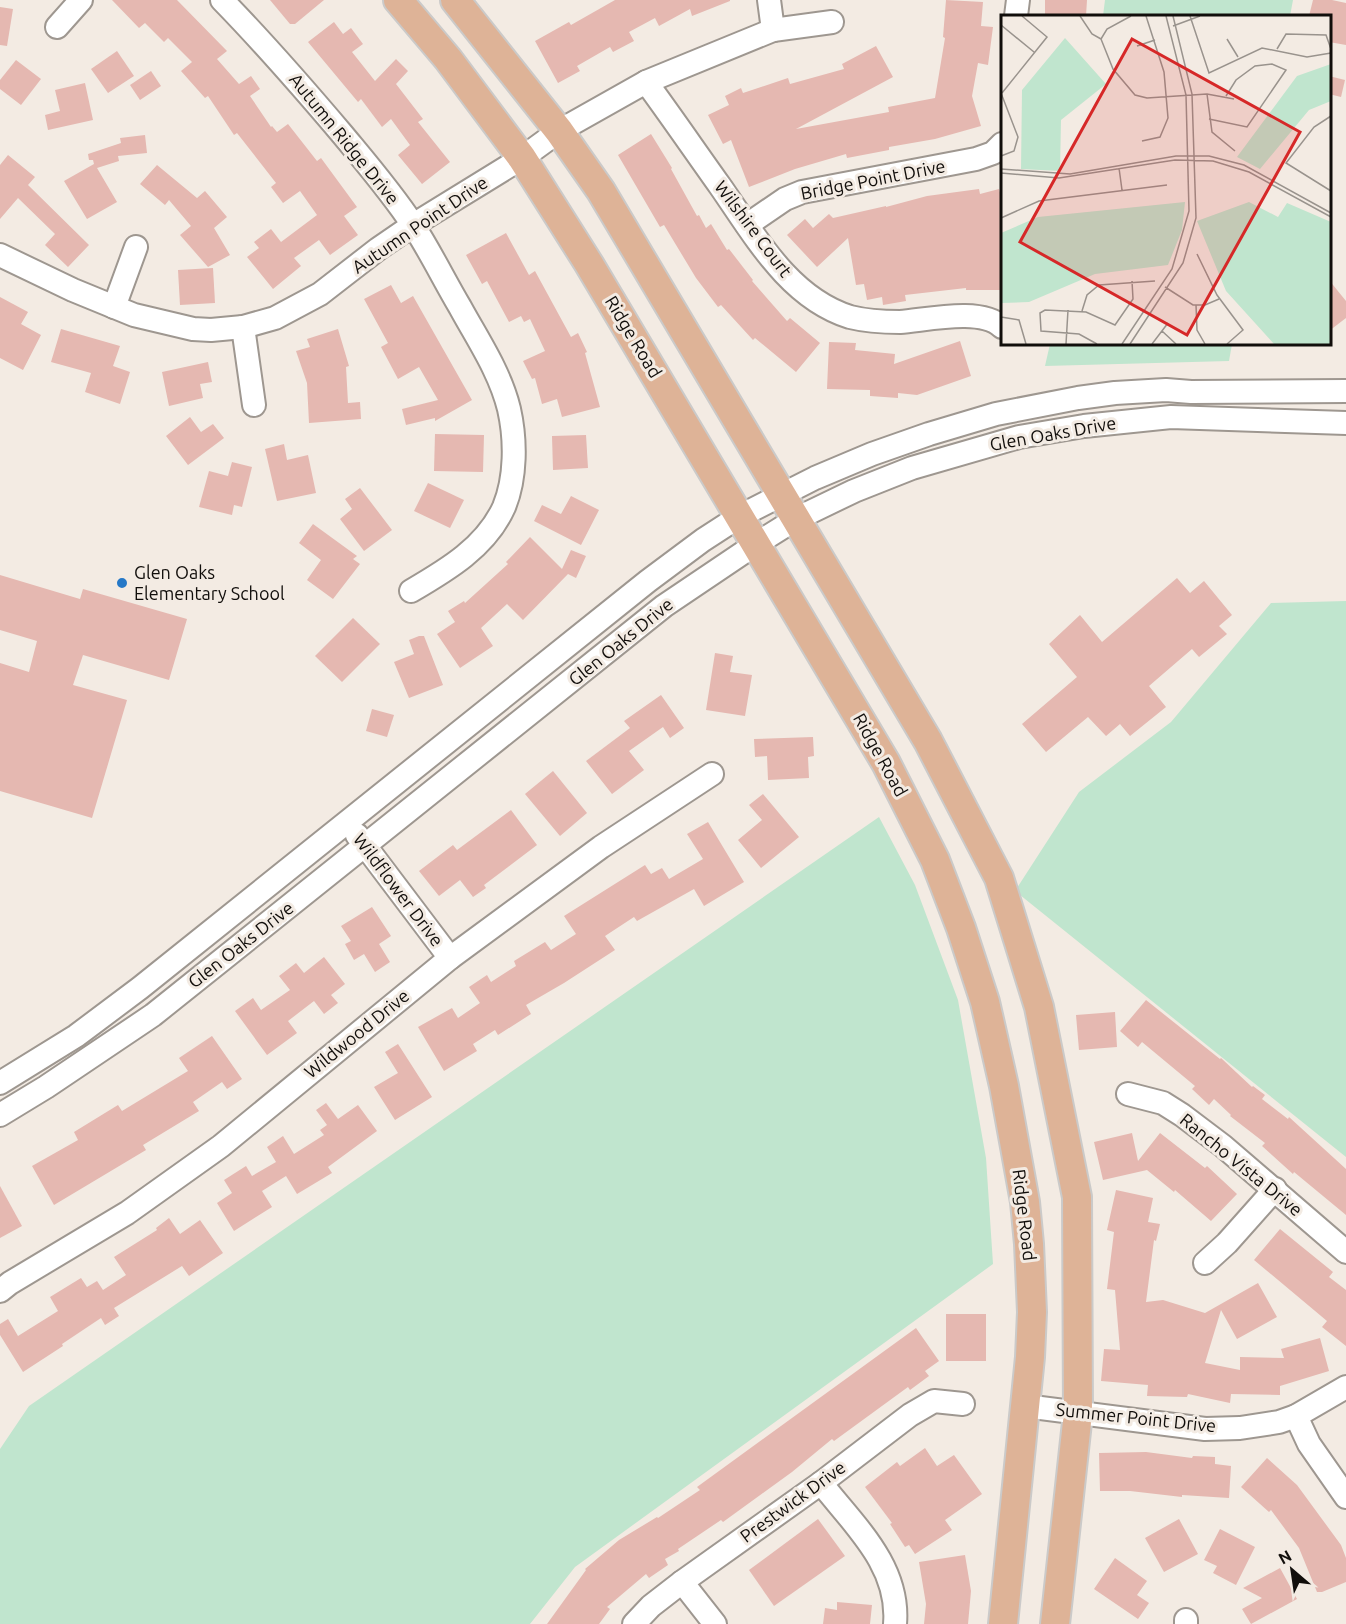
<svg xmlns="http://www.w3.org/2000/svg" width="1346" height="1624" font-family="Ubuntu,sans-serif">
<style>
.green{fill:#c0e5ce}
.building{fill:#e5b8b1}
.lines{fill:none;stroke-linecap:round;stroke-linejoin:round}
.minor-casing{stroke:#9e9790;stroke-width:26}
.major-casing{stroke:#cbcac9;stroke-width:32}
.minor{stroke:#fff;stroke-width:22}
.major{stroke:#deb397;stroke-width:28}
.poi-dot{fill:#2578c7;stroke:#f3ebe3;stroke-width:2}
.labels{text-anchor:middle;stroke-width:6;stroke-linejoin:round;paint-order:stroke}
.street-label{font-size:18px;fill:#110e0b;stroke:#f3ebe3}
.poi-label{font-size:18px;fill:#110e0b;stroke:#f3ebe3;text-anchor:start}
.inset-road{fill:none;stroke:#99938d;stroke-width:1.5}
.view{fill:#d62828;fill-opacity:0.15;stroke:#d62828;stroke-width:3}
.inset-edge{fill:none;stroke:#110e0b;stroke-width:3}
</style>
<rect width="100%" height="100%" fill="#f3ebe3"/>
<g class="green">
<polygon points="1105,0 1293,0 1290,16 1103,16"/>
<polygon points="1050,344 1232,344 1229,361 1045,366"/>
<polygon points="1346,601 1346,1157 1015,891 1079,792 1171,722 1271,603"/>
<polygon points="879,817 915,885 958,1000 986,1158 993,1264 575,1567 530,1624 0,1624 0,1449 29,1406"/>
</g>
<g class="building">
<polygon points="112,0 177,0 227,51 217,59 239,84 251,76 260,89 250,96 271,127 272,126 277,132 288,124 317,161 321,158 357,207 344,216 358,235 330,255 319,240 294,258 301,266 273,289 247,257 259,248 254,242 271,229 281,242 317,215 300,191 283,203 271,187 276,183 237,133 234,135 208,96 205,98 181,71 192,62 168,38 164,42 145,23 139,28"/>
<polygon points="270,0 324,0 295,24 290,24"/>
<polygon points="615,0 730,0 730,1 692,16 690,9 659,26 655,18 629,32 634,41 613,52 610,47 577,66 580,71 558,83 535,41 569,22 571,25"/>
<polygon points="946,0 983,2 981,26 993,27 988,65 978,63 972,96 981,126 935,139 889,147 889,150 847,158 846,154 795,169 749,187 731,140 723,144 708,115 729,105 725,96 741,88 743,93 788,78 790,84 844,69 842,64 876,46 893,77 796,129 889,112 888,107 935,98 945,38 943,37"/>
<polygon points="1045,0 1087,0 1086,16 1045,16"/>
<polygon points="1313,0 1332,0 1346,3 1346,45 1329,42 1329,16 1309,16"/>
<polygon points="0,7 13,9 7,46 0,45"/>
<polygon points="334,22 343,34 351,28 363,44 352,52 375,81 396,59 408,71 396,84 423,119 418,122 450,162 422,184 398,155 410,145 391,119 382,127 361,99 358,102 308,42"/>
<polygon points="117,51 134,76 108,93 91,69"/>
<polygon points="16,60 41,79 21,105 0,89 0,80"/>
<polygon points="151,71 161,86 140,100 130,85"/>
<polygon points="1329,76 1345,80 1341,97 1329,94"/>
<polygon points="85,83 93,120 48,130 45,115 60,111 55,90"/>
<polygon points="651,134 672,168 671,169 697,216 699,215 706,228 711,224 727,250 729,249 753,280 752,281 787,321 790,318 820,343 796,372 755,338 753,340 721,305 718,307 696,278 664,225 660,227 618,155"/>
<polygon points="145,135 147,153 118,156 119,161 97,168 117,202 87,219 64,181 94,164 93,160 89,160 88,154 121,143 120,138"/>
<polygon points="8,155 35,177 28,185 89,245 68,267 45,245 55,234 18,198 0,219 0,165"/>
<polygon points="157,165 197,198 205,191 227,217 214,228 230,255 208,267 180,235 191,226 169,200 165,205 140,184"/>
<polygon points="979,189 980,194 999,189 1002,200 1002,290 966,290 966,288 905,295 906,301 883,305 882,297 867,300 864,284 856,285 848,238 817,267 787,235 805,219 813,228 829,214 833,218 886,206 886,207 927,196"/>
<polygon points="506,233 529,275 535,271 571,337 578,333 587,352 585,353 600,407 562,417 557,399 542,404 535,378 532,379 523,361 545,351 530,319 524,322 521,316 509,322 487,281 482,284 466,255"/>
<polygon points="213,268 215,303 180,305 178,270"/>
<polygon points="1329,280 1346,301 1346,318 1329,331"/>
<polygon points="391,285 401,303 413,296 472,400 435,421 435,418 406,425 402,409 438,400 419,367 398,379 381,347 388,343 364,299"/>
<polygon points="0,297 28,312 21,324 41,335 23,370 0,358"/>
<polygon points="61,329 120,346 113,366 130,372 120,404 85,392 91,373 51,362"/>
<polygon points="338,329 349,366 346,367 348,403 360,402 361,419 309,423 307,383 296,351 310,347 307,339"/>
<polygon points="960,341 971,376 917,395 898,393 898,398 870,396 870,390 827,389 829,342 856,343 855,350 895,354 894,364"/>
<polygon points="208,362 212,382 200,384 203,398 169,406 162,372"/>
<polygon points="190,417 201,432 213,424 224,438 188,465 166,436"/>
<polygon points="435,434 484,435 483,472 434,471"/>
<polygon points="586,435 588,468 553,470 552,436"/>
<polygon points="284,444 287,460 308,455 316,493 277,501 265,449"/>
<polygon points="232,462 252,467 242,507 234,505 232,515 199,507 209,471 228,476"/>
<polygon points="428,483 464,500 450,528 414,511"/>
<polygon points="360,488 392,530 364,551 340,519 352,509 345,499"/>
<polygon points="571,496 599,510 581,545 534,521 542,505 561,514"/>
<polygon points="313,524 357,556 353,559 360,564 333,599 307,580 321,560 299,543"/>
<polygon points="530,537 562,569 571,550 586,556 576,578 568,574 523,620 507,604 481,628 493,646 460,668 437,634 455,622 448,611 464,601 465,603 508,564 506,562"/>
<polygon points="0,575 80,599 83,589 187,619 169,680 83,655 73,685 127,700 92,818 0,791 0,663 29,672 37,641 0,630"/>
<polygon points="1177,578 1190,593 1204,581 1232,615 1219,626 1227,634 1199,657 1192,649 1149,686 1166,707 1130,736 1120,724 1106,736 1088,717 1046,752 1022,724 1077,677 1049,644 1080,615 1102,642"/>
<polygon points="353,618 380,644 342,682 315,656"/>
<polygon points="419,636 424,636 443,685 409,698 394,662 414,654 409,640"/>
<polygon points="715,653 733,656 730,672 752,675 745,716 706,710"/>
<polygon points="661,695 684,728 670,738 663,727 629,751 644,770 612,794 586,761 630,728 624,721"/>
<polygon points="372,709 394,715 387,737 366,731"/>
<polygon points="813,737 814,756 808,757 809,778 768,780 767,756 755,757 754,739"/>
<polygon points="553,771 587,813 560,836 525,794"/>
<polygon points="763,794 799,837 761,868 738,840 762,820 749,805"/>
<polygon points="511,810 537,845 484,885 486,888 473,897 460,880 439,896 419,871 453,845 457,850"/>
<polygon points="708,822 744,882 704,906 694,889 637,921 634,917 605,936 615,950 564,983 526,1005 531,1014 498,1035 495,1030 473,1044 477,1051 444,1071 418,1027 452,1008 458,1018 480,1003 469,987 487,975 491,982 516,966 514,961 545,942 551,950 576,934 564,916 645,865 651,874 662,868 669,879 703,859 687,834"/>
<polygon points="372,907 391,936 379,944 390,962 375,972 364,954 354,960 345,944 351,941 341,926"/>
<polygon points="324,957 345,984 331,995 338,1003 324,1014 314,1001 288,1021 297,1033 267,1055 235,1011 253,998 261,1010 290,990 279,976 296,963 304,973"/>
<polygon points="1146,1000 1220,1059 1221,1058 1252,1087 1253,1086 1265,1095 1262,1099 1288,1119 1289,1117 1346,1169 1346,1215 1294,1172 1293,1174 1262,1146 1265,1143 1230,1116 1231,1115 1214,1099 1209,1105 1192,1089 1195,1086 1142,1042 1138,1047 1120,1031"/>
<polygon points="1115,1012 1117,1047 1079,1050 1076,1015"/>
<polygon points="212,1036 242,1079 227,1089 222,1082 193,1102 199,1111 143,1145 146,1150 54,1205 32,1166 78,1140 74,1132 118,1105 122,1111 188,1071 179,1058"/>
<polygon points="398,1044 432,1097 395,1120 374,1087 398,1073 385,1052"/>
<polygon points="326,1103 338,1119 358,1105 377,1131 328,1167 332,1173 297,1194 286,1176 262,1191 272,1207 234,1231 217,1203 232,1193 224,1180 246,1166 252,1176 276,1162 267,1147 283,1136 294,1154 324,1135 320,1130 327,1125 316,1110"/>
<polygon points="1132,1133 1138,1161 1160,1133 1205,1168 1207,1166 1237,1194 1211,1221 1175,1190 1174,1192 1147,1170 1103,1180 1094,1142"/>
<polygon points="0,1186 22,1226 0,1238"/>
<polygon points="1116,1190 1153,1198 1148,1222 1160,1224 1156,1241 1154,1240 1146,1302 1163,1300 1205,1313 1258,1283 1277,1317 1237,1339 1221,1310 1205,1363 1240,1370 1240,1357 1284,1358 1281,1349 1320,1338 1329,1371 1280,1386 1280,1395 1231,1394 1230,1403 1188,1394 1187,1397 1147,1396 1148,1385 1101,1381 1104,1349 1120,1350 1115,1290 1107,1289 1114,1232 1107,1230"/>
<polygon points="169,1218 180,1234 200,1220 223,1253 189,1276 182,1266 114,1308 119,1316 105,1325 101,1318 62,1344 63,1346 23,1372 0,1335 0,1324 8,1319 18,1336 58,1311 50,1297 81,1278 87,1287 97,1281 103,1290 126,1275 114,1257 157,1230 156,1228"/>
<polygon points="1280,1229 1333,1272 1329,1277 1346,1290 1346,1346 1322,1327 1327,1321 1254,1260"/>
<rect x="946" y="1314" width="40" height="47"/>
<polygon points="916,1328 939,1361 925,1371 929,1376 910,1390 908,1387 834,1441 832,1439 792,1472 723,1522 721,1520 678,1549 679,1551 665,1559 668,1565 649,1578 646,1574 607,1607 610,1609 599,1624 547,1624 586,1570 585,1569 619,1540 657,1517 658,1518 700,1490 697,1487"/>
<polygon points="925,1448 937,1466 954,1455 982,1494 945,1520 952,1530 915,1554 909,1545 905,1547 890,1524 892,1523 865,1487 897,1462 900,1466"/>
<polygon points="1146,1452 1192,1458 1193,1456 1215,1457 1215,1464 1231,1466 1229,1498 1182,1495 1182,1497 1130,1491 1100,1491 1099,1453"/>
<polygon points="1267,1458 1297,1485 1341,1545 1346,1558 1346,1582 1322,1592 1317,1592 1299,1548 1271,1510 1269,1512 1241,1487"/>
<polygon points="818,1519 845,1556 774,1606 749,1570"/>
<polygon points="1179,1519 1198,1554 1164,1572 1145,1538"/>
<polygon points="1220,1529 1255,1547 1236,1585 1213,1573 1217,1566 1204,1560"/>
<polygon points="965,1555 971,1591 968,1624 924,1624 926,1604 919,1562"/>
<polygon points="1115,1558 1147,1581 1137,1595 1149,1603 1138,1619 1094,1589"/>
<polygon points="1280,1568 1297,1599 1251,1624 1242,1609 1262,1598 1243,1588"/>
<polygon points="837,1602 872,1605 870,1624 823,1624 825,1608 837,1610"/>
</g>
<g class="lines">
<defs>
<g id="minor">
<path d="M222 0C264 43 304 89 343 135 367 164 392 193 413 225 430 251 444 280 460 307 478 340 500 372 509 409 516 440 516 478 504 507 486 547 447 570 411 591"/>
<polyline points="769,0 773,30"/>
<polyline points="1016,16 1018,0"/>
<polyline points="57,27 81,0"/>
<path d="M646 82C671 116 695 151 720 186 755 236 789 298 850 317 866 321 883 322 900 322 927 320 981 307 1002 327"/>
<polyline points="747,225 785,199 802,192 976,159 993,153 1002,144"/>
<polyline points="0,255 73,290 134,315 193,329 211,330 243,327 275,318 320,294 378,249 413,225 522,158 559,131 646,82 773,30 832,22"/>
<polyline points="114,307 136,247"/>
<polyline points="243,327 254,405"/>
<polyline points="357,835 450,958"/>
<polyline points="0,1083 76,1036 140,988 648,581 703,540 740,516 815,478 872,454 929,434 996,414 1078,398 1115,393 1166,390 1191,392 1346,391"/>
<polyline points="1128,1094 1163,1103 1182,1115 1223,1146 1346,1252"/>
<polyline points="0,1115 46,1087 153,1015 664,606 756,544 796,519 854,491 912,468 1019,437 1084,426 1171,417 1346,423"/>
<polyline points="1205,1263 1227,1243 1275,1189"/>
<polyline points="0,1291 10,1283 127,1213 221,1146 450,958 601,847 712,774"/>
<polyline points="1025,1406 1205,1429 1240,1428 1279,1422 1296,1416 1346,1387"/>
<polyline points="1296,1416 1309,1444 1346,1497"/>
<path d="M821 1483C854 1525 900 1566 895 1624"/>
<polyline points="682,1582 715,1624"/>
<polyline points="634,1624 651,1606 682,1582 821,1483 910,1415 934,1401 963,1404"/>
<polyline points="1186,1624 1186,1620"/>
</g>
<g id="major">
<polyline points="398,0 448,59 522,158 589,264 886,763 935,860 961,928 985,1002 1004,1086 1025,1202 1029,1244 1032,1312 1030,1357 1003,1624"/>
<polyline points="455,0 559,131 601,191 928,741 999,878 1039,1007 1077,1197 1078,1413 1055,1624"/>
</g>
</defs>
<use href="#minor" class="minor-casing"/>
<use href="#major" class="major-casing"/>
<use href="#minor" class="minor"/>
<use href="#major" class="major"/>
</g>
<circle class="poi-dot" cx="122" cy="583" r="6"/>
<g class="labels">
<g class="street-label">
<text transform="translate(344 139) rotate(51)" y="6">Autumn Ridge Drive</text>
<text transform="translate(873 180) rotate(-11)" y="6">Bridge Point Drive</text>
<text transform="translate(420 225) rotate(-34)" y="6">Autumn Point Drive</text>
<text transform="translate(753 229) rotate(53)" y="6">Wilshire Court</text>
<text transform="translate(633 337) rotate(59)" y="6">Ridge Road</text>
<text transform="translate(1053 434) rotate(-10)" y="6">Glen Oaks Drive</text>
<text transform="translate(621 642) rotate(-39)" y="6">Glen Oaks Drive</text>
<text transform="translate(880 755) rotate(61)" y="6">Ridge Road</text>
<text transform="translate(398 890) rotate(53)" y="6">Wildflower Drive</text>
<text transform="translate(241 945) rotate(-38)" y="6">Glen Oaks Drive</text>
<text transform="translate(357 1034) rotate(-39)" y="6">Wildwood Drive</text>
<text transform="translate(1241 1165) rotate(39)" y="6">Rancho Vista Drive</text>
<text transform="translate(1024 1215) rotate(83)" y="6">Ridge Road</text>
<text transform="translate(1136 1418) rotate(6)" y="6">Summer Point Drive</text>
<text transform="translate(793 1502) rotate(-36)" y="6">Prestwick Drive</text>
</g>
<g class="poi-label">
<text x="134" y="579">Glen Oaks<tspan x="134" dy="21">Elementary School</tspan></text>
</g>
</g>
<g transform="translate(1001 15)">
<rect width="330" height="330" fill="#f3ebe3"/>
<path d="M64 23 105 69 60 105 59 156 20 154 21 75ZM330 49V86L308 95 259 154 236 142 296 61ZM184 187 181 215 167 250 94 259 28 287 0 288V218L37 202ZM248 187 277 202 286 188 330 207V329H273L225 276 196 206Z" fill="#c0e5ce"/>
<path class="inset-road" d="M79 1 91 19 100 24M189 1 208 58 261 33 306 42 330 38M0 10 33 37M172 11 199 1M100 24 112 54 134 80 146 83 206 79 233 84M100 24 106 14 130 1M226 24 237 42M136 31 154 25M276 34 285 19 325 20 330 34M0 78 17 122 13 136 0 141M1 78 46 22 21 1M206 79 211 117 234 136M330 101 313 112 285 148 330 176M208 104 246 112 285 55 271 49 254 51 235 65 225 81M141 126 159 122 167 103 163 57 145 1M118 153 121 175M0 154 69 159 175 141H208L243 150 330 198M0 158 58 163 174 145 212 146 248 157 330 202M0 203 38 186 166 170M196 239 216 280 242 315 226 329M164 272 192 290H204L218 284M195 290 196 315 204 329M81 296 86 280 98 270 154 266M0 302 18 305 25 329M161 316 175 329M65 329 67 295M96 329 78 319 40 316 39 298 44 295 85 297 114 310 132 284 131 266M121 329 171 254 188 196 185 80 165 1M129 329 182 248 195 203 191 79 172 1M151 329 167 308"/>
<path class="view" d="M131 24 299 117 186 320 19 227Z"/>
<rect width="330" height="330" class="inset-edge"/>
</g>
<g transform="translate(1292 1570) rotate(331)" stroke="#f3ebe3" stroke-width="4.5" paint-order="stroke">
<path d="M0-4.5L10 22L0 15L-10 22Z" fill="#110e0b"/>
<text y="-9" font-size="16" font-weight="bold" text-anchor="middle" fill="#110e0b">N</text>
</g>
</svg>
